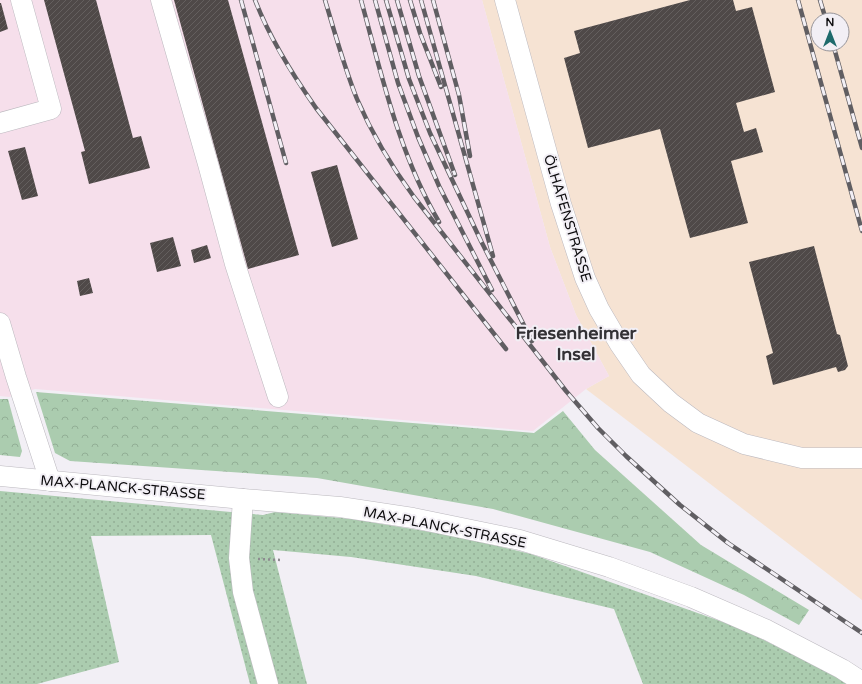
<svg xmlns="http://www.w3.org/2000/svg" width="862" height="684" font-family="'Varela Round',sans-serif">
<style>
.commercial{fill:#f6e3d3;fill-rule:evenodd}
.industrial{fill:#f6dfeb}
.grass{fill:url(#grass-dots)}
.forest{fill:url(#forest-crowns)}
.building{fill:url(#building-hatch)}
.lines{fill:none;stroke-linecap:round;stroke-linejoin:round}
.minor-casing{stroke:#bcb9bf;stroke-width:21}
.path{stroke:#8d8a8f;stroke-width:2.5;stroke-dasharray:2 3;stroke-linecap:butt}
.minor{stroke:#fff;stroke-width:20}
.rail-casing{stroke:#605e62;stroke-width:4.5}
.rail{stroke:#f2eff5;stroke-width:3;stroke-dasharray:9;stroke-linecap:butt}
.labels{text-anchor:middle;stroke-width:4;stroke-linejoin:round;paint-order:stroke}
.street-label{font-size:14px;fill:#0d0c0e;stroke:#f2eff5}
.district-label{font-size:18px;font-weight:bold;fill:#333135;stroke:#f2eff5}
</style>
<defs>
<pattern id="grass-dots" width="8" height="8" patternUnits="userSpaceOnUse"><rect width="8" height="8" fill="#abccaf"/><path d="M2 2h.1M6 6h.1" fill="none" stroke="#92ae95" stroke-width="1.8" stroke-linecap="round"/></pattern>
<pattern id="forest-crowns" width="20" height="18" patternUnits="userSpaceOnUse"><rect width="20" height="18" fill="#abccaf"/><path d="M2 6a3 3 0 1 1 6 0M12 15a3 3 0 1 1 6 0" fill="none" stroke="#92ae95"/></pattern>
<pattern id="building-hatch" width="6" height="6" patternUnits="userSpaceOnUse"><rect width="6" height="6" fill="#4f4948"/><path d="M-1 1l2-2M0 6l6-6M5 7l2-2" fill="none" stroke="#645f5e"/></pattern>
</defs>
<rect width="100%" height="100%" fill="#f2eff5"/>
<path class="commercial" d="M482 0H862V600L586 389 609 376 576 315 550 247ZM818 20H842V44H818Z"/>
<polygon class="industrial" points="0,0 482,0 550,247 576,315 609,376 586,389 533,431 35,389 9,397 0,396"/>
<polygon class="grass" points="0,491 263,515 275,512 352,519 455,536 531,554 740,628 818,667 848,684 643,684 614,609 476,576 351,557 273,550 307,684 250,684 211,535 91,536 119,662 37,684 0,684"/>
<g class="forest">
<polygon points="36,392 534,433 563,411 595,450 701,545 809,610 799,625 744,595 650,552 493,509 317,478 70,461 55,453"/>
<polygon points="0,399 8,399 22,451 20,457 0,455"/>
</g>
<g class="building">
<polygon points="44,0 96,0 133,138 141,136 150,168 89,184 81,152 85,151"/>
<polygon points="174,0 228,0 299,255 248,269"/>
<polygon points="690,0 733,0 736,11 752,7 775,92 736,103 744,132 756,128 763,152 731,161 748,223 690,238 660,129 588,148 564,58 580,53 574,31"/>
<polygon points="0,3 1,3 8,29 0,32"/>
<polygon points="25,147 38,196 22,200 8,151"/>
<polygon points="337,165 358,239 332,247 311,172"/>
<polygon points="173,237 181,266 157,272 150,243"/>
<polygon points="207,245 211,258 194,263 191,250"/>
<polygon points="814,246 837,334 840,335 848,366 845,370 838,372 836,367 773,385 766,356 773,353 749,262"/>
<polygon points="89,278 93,293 80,296 77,281"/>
</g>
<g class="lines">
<defs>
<g id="minor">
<polyline points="161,0 208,164 235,264 278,397"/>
<polyline points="505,0 561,204 585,278 599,309 619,343 641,375 671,403 698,423 744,444 802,458 862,458"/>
<polyline points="0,123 51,109 21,0"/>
<polyline points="0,323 16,377 50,481"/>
<polyline points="0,476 243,499 340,507 413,518 520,540 609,567 691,597 767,630 842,669 862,682"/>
<polyline points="243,499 239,558 243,592 268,684"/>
</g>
</defs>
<use href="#minor" class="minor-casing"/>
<polyline class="path" points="258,559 281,560"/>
<use href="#minor" class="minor"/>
<defs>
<g id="rail">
<polyline points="241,0 286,163"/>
<path d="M255 0C270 39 292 74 316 108L506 349"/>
<path d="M325 0C335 33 344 67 357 99 372 134 392 167 414 197L566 391 598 428 626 456 680 505 728 543 862 633"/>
<path d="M361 0C382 76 399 154 439 222"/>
<polyline points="375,0 398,83 418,137 439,186 492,290"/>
<polyline points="386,0 409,79 430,133 481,241 532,341"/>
<polyline points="397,0 419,76 455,175"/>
<polyline points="410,0 420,33 441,87"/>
<polyline points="421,0 493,256"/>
<polyline points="433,0 459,95 470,156"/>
<polyline points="798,0 862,231"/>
<polyline points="820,0 826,20"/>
<polyline points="833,44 862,148"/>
</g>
</defs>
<use href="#rail" class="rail-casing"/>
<use href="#rail" class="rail"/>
</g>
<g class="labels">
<g class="street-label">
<text transform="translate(568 218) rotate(73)" y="5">ÖLHAFENSTRASSE</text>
<text transform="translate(123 487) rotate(5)" y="5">MAX-PLANCK-STRASSE</text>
<text transform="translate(445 527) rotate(11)" y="5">MAX-PLANCK-STRASSE</text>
</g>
<g class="district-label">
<text x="576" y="339">Friesenheimer<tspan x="576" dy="21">Insel</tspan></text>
</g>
</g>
<g transform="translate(830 32)"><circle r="19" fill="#f2eff5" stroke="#969499"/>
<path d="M0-3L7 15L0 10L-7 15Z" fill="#1d6a6c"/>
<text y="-6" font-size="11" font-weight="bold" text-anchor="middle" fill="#0d0c0e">N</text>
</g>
</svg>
